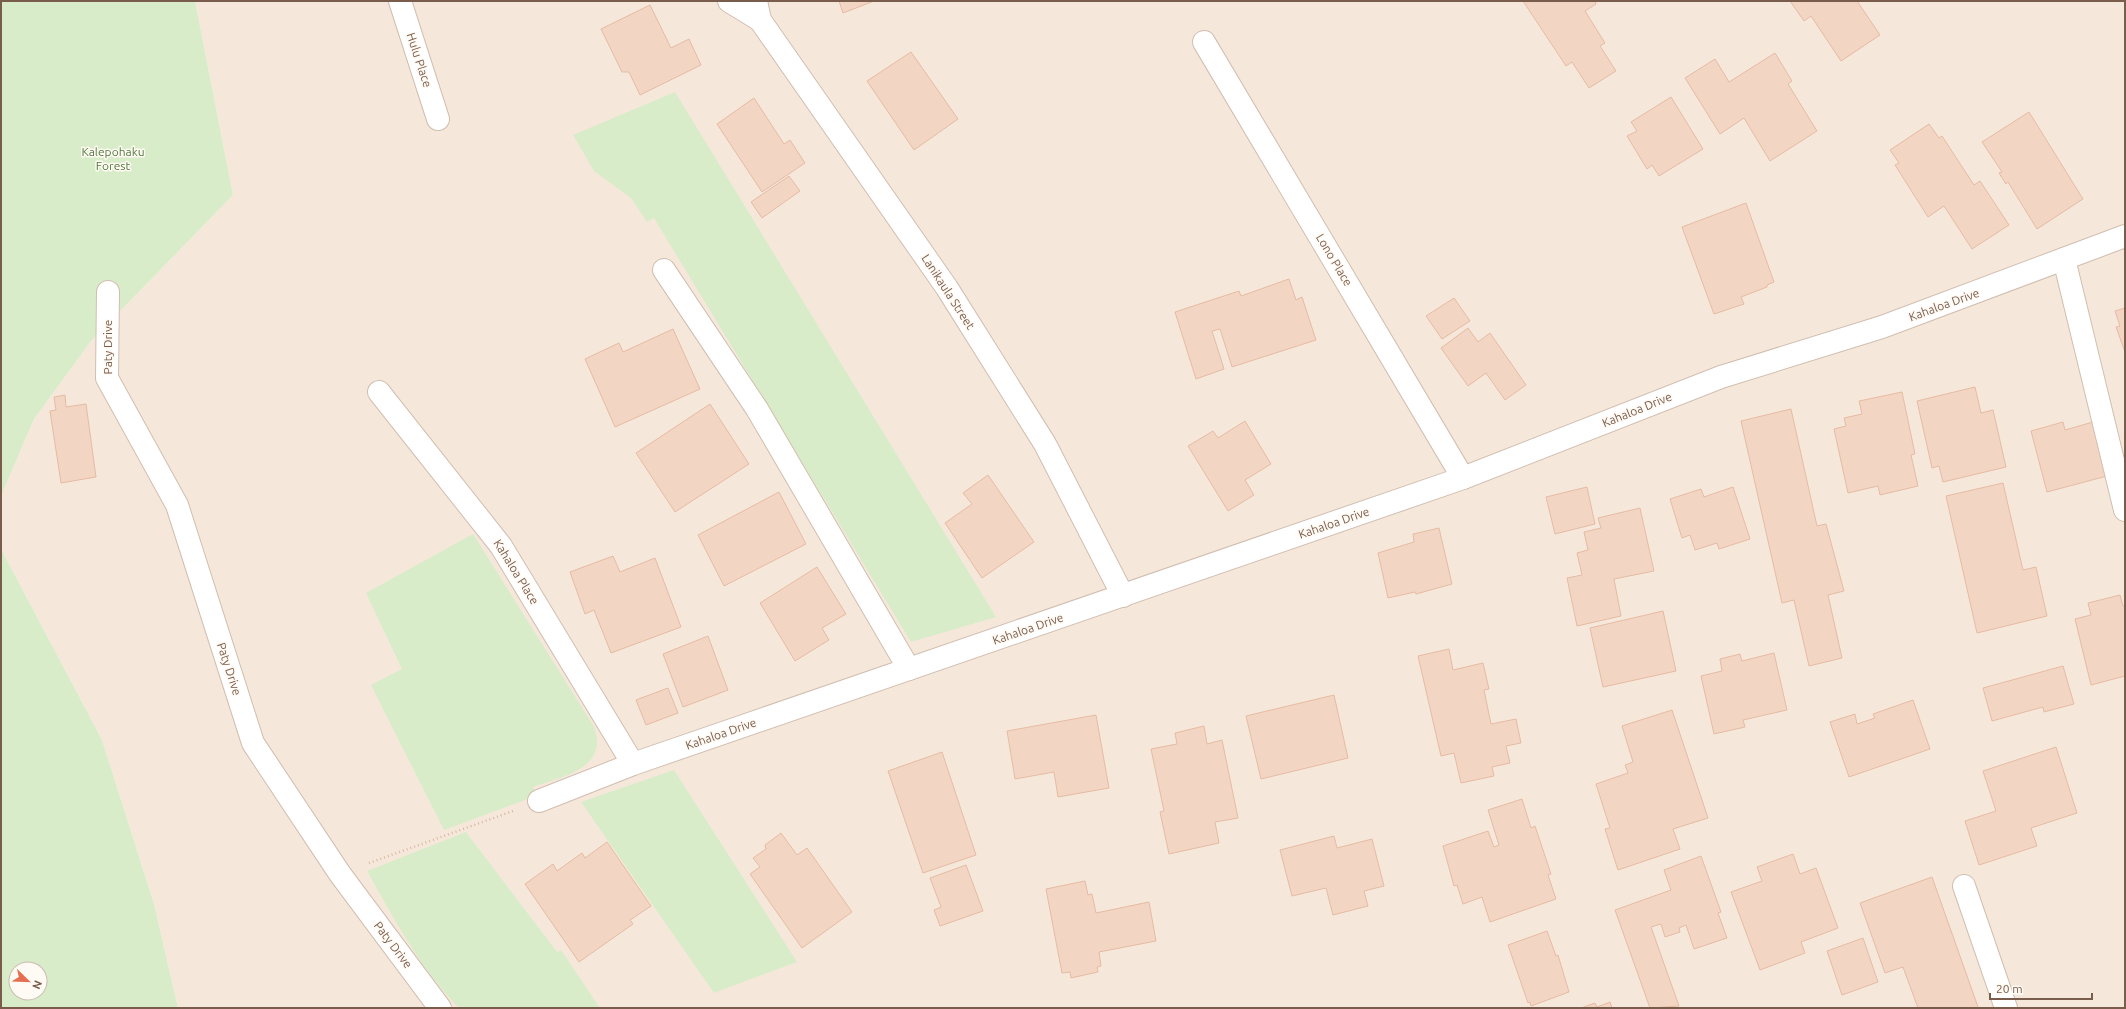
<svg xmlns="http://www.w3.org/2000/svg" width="2126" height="1009" font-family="Ubuntu,sans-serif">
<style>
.residential{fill:#f5e8da}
.green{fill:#d8ecc9;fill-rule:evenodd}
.building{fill:#f3d5c3;stroke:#e6bba3}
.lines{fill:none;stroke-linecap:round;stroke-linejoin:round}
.minor-casing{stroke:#d1beb0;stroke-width:24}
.path{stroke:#d9b8a5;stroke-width:2.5;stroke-dasharray:1 3;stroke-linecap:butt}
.minor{stroke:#fff;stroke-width:22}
.labels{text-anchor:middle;stroke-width:3;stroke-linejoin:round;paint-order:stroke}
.street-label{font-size:12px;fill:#7a5c4d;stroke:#fffaf3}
.park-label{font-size:12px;fill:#537a41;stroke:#fffaf3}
</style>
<rect width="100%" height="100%" fill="#fdf6ec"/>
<polygon class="residential" points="195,1 2125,1 2125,1008 178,1008 154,904 102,740 1,549 1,496 34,419 91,341 233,195"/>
<g class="green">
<polygon points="1,1 195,1 233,195 91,341 34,419 1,496"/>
<polygon points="675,92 996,617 911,642 654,218 647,222 631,198 594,171 573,135"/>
<path d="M473 534 593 725C595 731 598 738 597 744 595 772 554 779 533 787L536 796 444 830 371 685 402 669 366 593Z"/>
<path d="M1 549 102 740 154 904 178 1008H1ZM16 969H40V993H16Z"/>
<polygon points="674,770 797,962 714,993 581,802"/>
<path d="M466 832 557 952 561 950 600 1008H459C420 968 394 919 367 871Z"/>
</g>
<g class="building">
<polygon points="839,1 874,1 843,13"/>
<polygon points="1523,1 1595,1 1596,4 1585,11 1605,43 1600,46 1616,71 1589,88 1572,62 1566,66"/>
<polygon points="1790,1 1857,1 1880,35 1841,61 1811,16 1804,21"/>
<polygon points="650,5 671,48 689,39 701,65 640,95 629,72 622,72 601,29"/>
<polygon points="911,52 958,119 914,150 867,81"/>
<polygon points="1775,53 1792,81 1788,84 1817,131 1770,161 1744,118 1720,134 1685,78 1715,59 1729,82"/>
<polygon points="1671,97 1703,149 1659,176 1652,165 1647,169 1627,136 1637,131 1631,122"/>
<polygon points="754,98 784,144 790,140 805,163 762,192 717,124"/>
<polygon points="2029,112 2083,199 2037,229 2008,182 2006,184 1999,173 2002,172 1982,142"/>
<polygon points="1929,124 1939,138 1942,136 1974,185 1980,181 2009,225 1972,249 1944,206 1928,217 1895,165 1899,163 1890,150"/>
<polygon points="789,176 800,191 762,218 751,202"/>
<polygon points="1746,203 1774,282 1767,285 1767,287 1741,297 1744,304 1714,314 1682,227"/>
<polygon points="1289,279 1296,300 1302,297 1316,340 1232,367 1220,329 1212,331 1224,369 1196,379 1175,312 1239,291 1241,296"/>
<polygon points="1454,298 1470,321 1442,339 1426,316"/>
<polygon points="2125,308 2125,352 2116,327 2120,326 2115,311"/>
<polygon points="1468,328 1478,342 1490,333 1526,385 1505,400 1486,373 1468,386 1441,348"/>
<polygon points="673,329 700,389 615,427 585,359 619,343 623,352"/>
<polygon points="1975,387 1981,413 1993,410 2006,467 1943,482 1939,466 1932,468 1917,401"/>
<polygon points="1902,392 1915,454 1911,455 1918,486 1880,495 1878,486 1848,493 1834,429 1846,426 1844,418 1862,414 1859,401"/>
<polygon points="65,395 66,407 86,404 96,477 61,483 50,411 56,410 54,397"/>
<polygon points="710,404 749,464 675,512 636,453"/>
<polygon points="1791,409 1817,526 1826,524 1844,591 1828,595 1842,658 1809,666 1794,600 1782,603 1741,421"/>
<polygon points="1245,421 1271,464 1245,480 1254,495 1228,511 1188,446 1213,431 1218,438"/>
<polygon points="2063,422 2065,430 2093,422 2107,476 2047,492 2031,431"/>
<polygon points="988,475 1034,542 982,578 945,523 972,504 963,493"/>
<polygon points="2003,483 2023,570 2036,567 2047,616 1977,633 1946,496"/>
<polygon points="1587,487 1595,524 1555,534 1546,497"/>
<polygon points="1733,487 1750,539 1719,549 1717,543 1695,550 1690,535 1682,538 1670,499 1701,489 1704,497"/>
<polygon points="779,492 806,544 724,586 698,535"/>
<polygon points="1640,508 1654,571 1614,579 1621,616 1577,626 1567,578 1582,575 1577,553 1588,550 1584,532 1601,528 1598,518"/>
<polygon points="1439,528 1452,584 1416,594 1415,592 1388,598 1378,553 1414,542 1413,534"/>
<polygon points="613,556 620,572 655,558 681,627 611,653 594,610 585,614 570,572"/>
<polygon points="817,567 846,614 822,628 829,640 795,661 760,603"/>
<polygon points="2120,595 2123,606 2125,606 2125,676 2091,685 2075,619 2091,615 2088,603"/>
<polygon points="1663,611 1676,671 1603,687 1590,628"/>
<polygon points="708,636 728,690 683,707 663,654"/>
<polygon points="1449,649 1453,670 1483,663 1489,689 1484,690 1491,724 1516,719 1521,743 1506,746 1510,763 1492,767 1494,776 1461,783 1454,753 1441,756 1418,656"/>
<polygon points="1774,653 1787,710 1743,720 1745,727 1714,734 1701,676 1722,671 1720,659 1740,654 1742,661"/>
<polygon points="2063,666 2074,704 2044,712 2043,707 1992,721 1983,688"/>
<polygon points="668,688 678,713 646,725 636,700"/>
<polygon points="1334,695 1348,758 1261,779 1246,716"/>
<polygon points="1913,700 1930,749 1849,777 1830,722 1855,714 1857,724 1875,718 1873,714"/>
<polygon points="1672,710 1708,818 1673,829 1680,849 1618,870 1605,829 1610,828 1596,784 1628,773 1625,765 1633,762 1622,726"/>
<polygon points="1096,715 1109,788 1058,797 1054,772 1015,779 1007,731"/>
<polygon points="1204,726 1207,744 1222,740 1238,818 1215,822 1219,843 1169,854 1160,812 1164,811 1151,749 1177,744 1175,733"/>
<polygon points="2056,747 2077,813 2031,828 2037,846 1979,865 1965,821 1996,811 1983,771"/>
<polygon points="942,752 976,855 923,873 888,771"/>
<polygon points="1522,799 1531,828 1535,826 1551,874 1548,875 1556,899 1490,922 1482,897 1463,904 1457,885 1454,886 1443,846 1488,831 1494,847 1499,845 1488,810"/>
<polygon points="781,833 797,855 807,848 852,912 802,948 750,874 760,867 753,858 766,849 765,845"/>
<polygon points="1334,836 1337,848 1372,839 1384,886 1364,891 1368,906 1333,915 1326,888 1292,896 1280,850"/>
<polygon points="607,842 651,906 630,920 633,924 579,962 525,884 553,864 557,871 582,853 585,858"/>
<polygon points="1793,854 1800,874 1816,868 1838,928 1801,942 1805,953 1760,970 1731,892 1762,881 1757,867"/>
<polygon points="1701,856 1721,912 1718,913 1727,938 1694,949 1686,925 1679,928 1680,932 1665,937 1661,924 1651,927 1679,1006 1650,1008 1615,910 1671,890 1664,870"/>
<polygon points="966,865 983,911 940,926 934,910 941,907 930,878"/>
<polygon points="1932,877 1978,1007 1975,1008 1918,1008 1903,967 1885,973 1860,903"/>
<polygon points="1085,881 1088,895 1092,894 1096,913 1149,902 1156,941 1099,952 1101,966 1097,967 1098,972 1071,978 1070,972 1062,973 1046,889"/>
<polygon points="1547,931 1556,956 1558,955 1569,992 1531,1006 1530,1002 1528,1003 1508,945"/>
<polygon points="1863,938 1878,982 1842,995 1827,951"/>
<polygon points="1610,1002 1612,1008 1581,1008 1595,1003 1597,1007"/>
</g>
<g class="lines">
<defs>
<g id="minor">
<polyline points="400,1 438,119"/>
<polyline points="729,1 760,20"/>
<polyline points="756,1 760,20 947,288 1045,444 1123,596"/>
<polyline points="1204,42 1463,478"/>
<polyline points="2064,259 2125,510"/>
<polyline points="664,270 757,409 909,669"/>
<polyline points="108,292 107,378 177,505 253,743 340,874 440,1008"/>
<polyline points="379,392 501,546 633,764"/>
<polyline points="539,801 633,764 1463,478 1721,377 1882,327 2125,236"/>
<polyline points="1964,886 2006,1008"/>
</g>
</defs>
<use href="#minor" class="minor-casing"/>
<polyline class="path" points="369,863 513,811"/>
<use href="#minor" class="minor"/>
</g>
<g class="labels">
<g class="street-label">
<text transform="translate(419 60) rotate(72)" y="4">Hulu Place</text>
<text transform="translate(1334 260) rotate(59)" y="4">Lono Place</text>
<text transform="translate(948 292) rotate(57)" y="4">Lanikaula Street</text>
<text transform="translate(1944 305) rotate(-20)" y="4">Kahaloa Drive</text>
<text transform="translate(108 347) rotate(-90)" y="4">Paty Drive</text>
<text transform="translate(1637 410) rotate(-22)" y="4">Kahaloa Drive</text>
<text transform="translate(1334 523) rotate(-19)" y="4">Kahaloa Drive</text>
<text transform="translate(516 572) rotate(58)" y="4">Kahaloa Place</text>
<text transform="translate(1028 629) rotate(-19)" y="4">Kahaloa Drive</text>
<text transform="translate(229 669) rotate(72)" y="4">Paty Drive</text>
<text transform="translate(721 734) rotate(-19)" y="4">Kahaloa Drive</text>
<text transform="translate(393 945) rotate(53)" y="4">Paty Drive</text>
</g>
<g class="park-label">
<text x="113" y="156">Kalepohaku<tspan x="113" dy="14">Forest</tspan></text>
</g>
</g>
<rect width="2126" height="1009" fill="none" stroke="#7a5c4d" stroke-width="4"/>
<g transform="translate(28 981) rotate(113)"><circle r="19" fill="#fffaf3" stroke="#cabbb1"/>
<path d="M0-3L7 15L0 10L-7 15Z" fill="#e76f51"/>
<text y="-6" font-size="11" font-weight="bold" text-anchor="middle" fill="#7a5c4d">N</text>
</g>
<path d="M1990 993v6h102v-6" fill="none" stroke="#7a5c4d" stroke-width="2"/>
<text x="1996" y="993" font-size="12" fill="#7a5c4d" stroke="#fffaf3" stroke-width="3" paint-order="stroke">20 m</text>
</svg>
